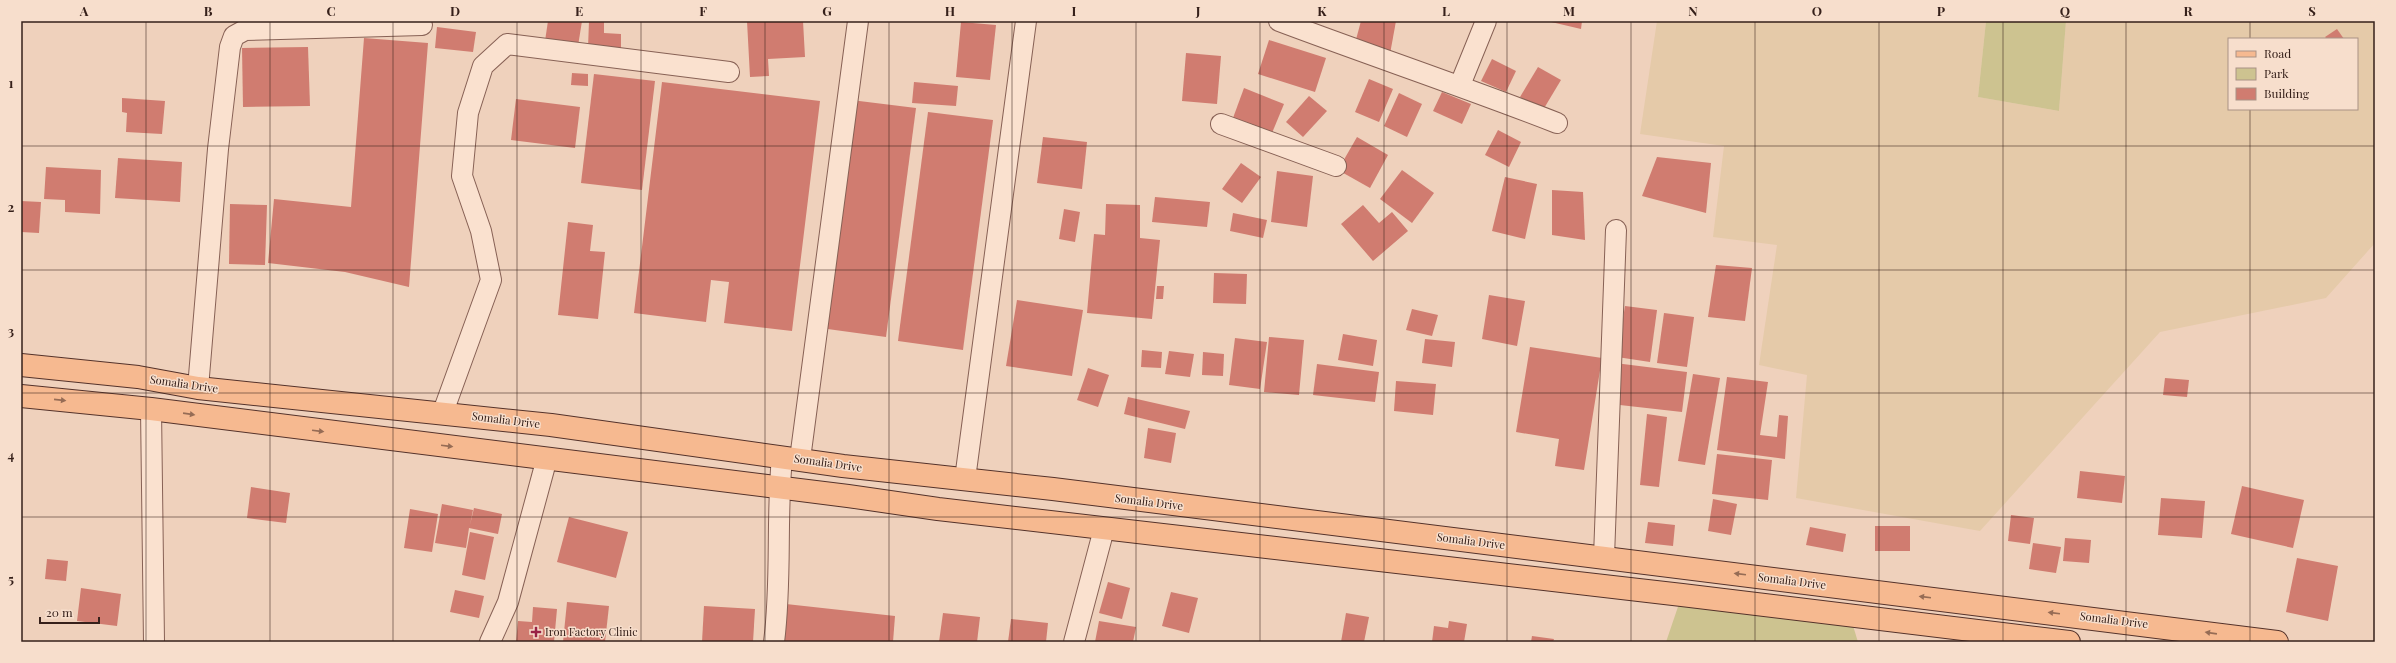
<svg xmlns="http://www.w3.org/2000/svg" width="2396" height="663" font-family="'Playfair Display',serif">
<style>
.farmland{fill:#e5caa9;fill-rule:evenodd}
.green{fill:#cdc390}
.building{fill:#d07c70}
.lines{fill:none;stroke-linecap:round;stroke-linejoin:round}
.minor-casing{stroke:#876155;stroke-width:22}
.major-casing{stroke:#54322a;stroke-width:24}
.minor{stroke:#fae1cf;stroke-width:20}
.major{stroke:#f6b990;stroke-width:22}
.oneway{fill:#966c55}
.grid{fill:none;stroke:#36201a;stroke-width:1;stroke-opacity:0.55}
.poi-dot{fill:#992245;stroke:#f7decc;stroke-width:1.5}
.labels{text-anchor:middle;stroke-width:3;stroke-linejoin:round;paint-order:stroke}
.street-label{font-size:11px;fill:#36201a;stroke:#f7decc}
.poi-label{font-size:11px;fill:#36201a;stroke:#f7decc;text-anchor:start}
.neatline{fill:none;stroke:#36201a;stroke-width:1.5}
.grid-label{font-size:13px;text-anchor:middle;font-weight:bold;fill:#36201a}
</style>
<rect width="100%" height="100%" fill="#efd1bc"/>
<path class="farmland" d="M1657 21H1986L1978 97 2059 111 2066 21H2375V243L2326 298 2160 332 1980 531 1796 498 1807 375 1759 365 1777 245 1713 237 1724 146 1640 134ZM2229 39H2357V109H2229Z"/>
<g class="green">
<polygon points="1986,21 2066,21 2059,111 1978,97"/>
<polygon points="1682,595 1850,616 1858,642 1666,642"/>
</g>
<g class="building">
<polygon points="548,21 582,21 578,46 545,41"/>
<polygon points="589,21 604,21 604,33 621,34 621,49 588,48"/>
<polygon points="747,21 803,21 805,57 768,59 769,76 750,77"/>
<polygon points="1361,21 1396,21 1390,54 1354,47"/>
<polygon points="1547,21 1582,21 1581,29"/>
<polygon points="961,22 996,25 990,80 956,77"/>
<polygon points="437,27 476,32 473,52 435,48"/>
<polygon points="2337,29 2344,39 2327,39 2325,37"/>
<polygon points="364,38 428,43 409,287 345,272 268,263 274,199 351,207"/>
<polygon points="1269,40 1326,58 1315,92 1258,74"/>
<polygon points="308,47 310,106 243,107 242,48"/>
<polygon points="1186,53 1221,56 1217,104 1182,101"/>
<polygon points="1492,59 1516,71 1506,92 1481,81"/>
<polygon points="1538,67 1561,80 1543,110 1520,97"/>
<polygon points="572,73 588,74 588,86 571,85"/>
<polygon points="594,74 655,81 642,190 581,183"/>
<polygon points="1369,79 1393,89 1379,122 1355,112"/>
<polygon points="662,82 820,101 792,331 724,323 729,282 711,280 706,322 634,313"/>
<polygon points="914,82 958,86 956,106 912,103"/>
<polygon points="1244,88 1284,104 1272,133 1233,118"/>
<polygon points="1442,92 1471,104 1462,124 1433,111"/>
<polygon points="1399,93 1422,104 1407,137 1384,126"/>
<polygon points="1309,96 1327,111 1303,137 1286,122"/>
<polygon points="122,98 165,101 162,134 126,132 127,113 122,112"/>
<polygon points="516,99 580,107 575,148 511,140"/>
<polygon points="843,99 916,108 886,337 813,327"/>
<polygon points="928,112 993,120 963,350 898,341"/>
<polygon points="1498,130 1521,142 1509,167 1485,155"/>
<polygon points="1043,137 1087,142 1082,189 1037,183"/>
<polygon points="1357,137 1388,155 1370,188 1338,170"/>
<polygon points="1657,157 1711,163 1706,213 1642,196"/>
<polygon points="118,158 182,162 180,202 115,198"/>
<polygon points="1241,163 1261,177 1242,203 1222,189"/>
<polygon points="46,167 101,170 100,214 65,212 65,200 44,199"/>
<polygon points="1402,170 1434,193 1412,223 1380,199"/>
<polygon points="1277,171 1313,176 1307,227 1271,222"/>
<polygon points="1505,177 1537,184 1525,239 1492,231"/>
<polygon points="1552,190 1583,192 1585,240 1552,235"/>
<polygon points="1155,197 1210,202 1207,227 1152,222"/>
<polygon points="21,201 41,202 39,233 21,232"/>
<polygon points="230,204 267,205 265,265 229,264"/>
<polygon points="1106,204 1140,205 1140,238 1160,240 1152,319 1087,313 1094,234 1105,235"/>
<polygon points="1363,205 1379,223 1392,212 1408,231 1373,261 1341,224"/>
<polygon points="1064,209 1080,212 1075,242 1059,239"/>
<polygon points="1233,213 1267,220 1263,238 1230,231"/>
<polygon points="568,222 593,225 590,251 605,252 598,319 558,315"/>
<polygon points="1716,265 1752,268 1745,321 1708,317"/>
<polygon points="1214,273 1247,274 1246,304 1213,303"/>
<polygon points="1157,286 1164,286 1163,299 1156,299"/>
<polygon points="1489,295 1525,301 1517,346 1482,339"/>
<polygon points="1017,300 1083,310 1072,376 1006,366"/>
<polygon points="1625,306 1657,310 1650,362 1617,357"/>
<polygon points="1412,309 1438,315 1432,336 1406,330"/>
<polygon points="1664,313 1694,317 1687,367 1657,363"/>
<polygon points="1343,334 1377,340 1373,366 1338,360"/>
<polygon points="1269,337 1304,340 1299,395 1264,392"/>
<polygon points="1235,338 1267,342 1260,389 1229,385"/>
<polygon points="1425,339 1455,342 1452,367 1422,363"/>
<polygon points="1530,347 1602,358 1584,470 1555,466 1559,439 1516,432"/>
<polygon points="1142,350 1162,352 1161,368 1141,367"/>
<polygon points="1169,351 1194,354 1190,377 1165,374"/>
<polygon points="1203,352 1224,354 1223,376 1202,375"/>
<polygon points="1615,363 1687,372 1682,412 1611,404"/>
<polygon points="1317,364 1379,372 1375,402 1313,395"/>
<polygon points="1088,368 1109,375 1098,407 1077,400"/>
<polygon points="1693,374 1720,378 1705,465 1678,461"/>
<polygon points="1727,377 1768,382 1760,435 1777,437 1779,415 1788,416 1785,459 1717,450"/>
<polygon points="2165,378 2189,380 2187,397 2163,395"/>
<polygon points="1396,381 1436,384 1433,415 1394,411"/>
<polygon points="1128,397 1190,411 1185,429 1124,414"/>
<polygon points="1647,414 1667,417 1659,487 1640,485"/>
<polygon points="1148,428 1176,433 1171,463 1144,458"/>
<polygon points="1717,454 1772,460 1768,500 1712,494"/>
<polygon points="2080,471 2125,476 2122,503 2077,498"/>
<polygon points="2242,486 2304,500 2293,548 2231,534"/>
<polygon points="251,487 290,493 286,523 247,518"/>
<polygon points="2161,498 2205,501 2202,538 2158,535"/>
<polygon points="1713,499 1737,504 1731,535 1708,531"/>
<polygon points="442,504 473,510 470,525 474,508 502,514 498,534 469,528 466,548 435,543"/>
<polygon points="410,509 438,514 432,552 404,548"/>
<polygon points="2011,515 2034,518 2030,544 2008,541"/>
<polygon points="569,517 628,532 616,578 557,562"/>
<polygon points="1648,522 1675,525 1673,546 1645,543"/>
<rect x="1875" y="526" width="35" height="25"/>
<polygon points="1810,527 1846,534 1843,552 1806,545"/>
<polygon points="470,532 494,537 485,580 462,575"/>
<polygon points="2065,538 2091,540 2089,563 2063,561"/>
<polygon points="2033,543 2061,547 2056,573 2029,569"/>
<polygon points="2297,558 2338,566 2328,621 2286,612"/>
<polygon points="47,559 68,561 66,581 45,579"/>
<polygon points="1108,582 1130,588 1122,619 1099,613"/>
<polygon points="81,588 121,594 117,626 77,621"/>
<polygon points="455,590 484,596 479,618 450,612"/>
<polygon points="1171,592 1198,598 1189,633 1162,626"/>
<polygon points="567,602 609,606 605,642 563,642"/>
<polygon points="786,604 895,616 893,642 781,642"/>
<polygon points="704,606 755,609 753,642 702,642"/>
<polygon points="533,607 557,609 554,642 516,642 518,621 532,622"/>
<polygon points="943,613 980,617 977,642 939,642"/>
<polygon points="1346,613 1369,617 1364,642 1341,642"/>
<polygon points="1011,619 1048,623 1046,642 1008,642"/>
<polygon points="1099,621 1136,627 1133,642 1095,642"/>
<polygon points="1449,621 1467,624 1464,642 1432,642 1434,626 1448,628"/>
<polygon points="1532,636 1554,639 1553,642 1531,642"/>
</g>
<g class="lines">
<defs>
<g id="minor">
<path d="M1279 21C1372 56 1465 87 1557 123"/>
<polyline points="1460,85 1486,21"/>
<polyline points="1221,124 1336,166"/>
<polyline points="198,388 218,149 230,47 234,36 245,30 422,25"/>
<polyline points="151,409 154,642"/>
<polyline points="443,412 491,280 481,231 462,176 468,113 483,66 507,44 729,72"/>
<polyline points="800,459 858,21"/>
<polyline points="965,479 1026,21"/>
<polyline points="1604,557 1616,230"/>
<polyline points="490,642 508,602 547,458"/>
<path d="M774 642C782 581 776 519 782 457"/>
<polyline points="1074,642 1104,529"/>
</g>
<g id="major">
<polyline points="21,365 138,377 198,388 551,425 843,466 1053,489 2277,642"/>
<polyline points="21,396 151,409 848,496 938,509 1682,595 2069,642"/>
</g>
</defs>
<use href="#minor" class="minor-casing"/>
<use href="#major" class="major-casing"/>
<use href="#minor" class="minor"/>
<use href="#major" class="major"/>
</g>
<defs><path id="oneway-solid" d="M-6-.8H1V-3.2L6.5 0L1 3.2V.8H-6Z"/></defs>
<g class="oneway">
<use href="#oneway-solid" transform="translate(60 400) rotate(6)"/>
<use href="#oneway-solid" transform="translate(189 414) rotate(8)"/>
<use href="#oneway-solid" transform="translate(318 431) rotate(7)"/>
<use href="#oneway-solid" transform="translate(447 446) rotate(7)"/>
<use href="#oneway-solid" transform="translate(1740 574) rotate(-173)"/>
<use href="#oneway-solid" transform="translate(1925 597) rotate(-173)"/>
<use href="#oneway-solid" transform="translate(2054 613) rotate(-173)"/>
<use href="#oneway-solid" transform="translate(2211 633) rotate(-172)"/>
</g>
<path class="grid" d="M146 21V642M270 21V642M393 21V642M517 21V642M641 21V642M765 21V642M889 21V642M1012 21V642M1136 21V642M1260 21V642M1384 21V642M1507 21V642M1631 21V642M1755 21V642M1879 21V642M2003 21V642M2126 21V642M2250 21V39M2250 109V642M21 146H2375M21 270H2375M21 393H2375M21 517H2375"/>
<path class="poi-dot" d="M534 626h4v4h4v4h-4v4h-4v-4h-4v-4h4z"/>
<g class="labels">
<g class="street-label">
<text transform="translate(184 384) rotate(8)" y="4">Somalia Drive</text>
<text transform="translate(506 420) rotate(7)" y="4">Somalia Drive</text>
<text transform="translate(828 463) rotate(8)" y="4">Somalia Drive</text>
<text transform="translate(1149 502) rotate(7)" y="4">Somalia Drive</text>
<text transform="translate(1471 541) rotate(7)" y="4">Somalia Drive</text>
<text transform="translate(1792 581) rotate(7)" y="4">Somalia Drive</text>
<text transform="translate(2114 620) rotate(7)" y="4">Somalia Drive</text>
</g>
<g class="poi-label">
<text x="545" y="636">Iron Factory Clinic</text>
</g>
</g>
<rect width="2396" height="663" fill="none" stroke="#f7decc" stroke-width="44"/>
<rect x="2228" y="38" width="130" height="72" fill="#f7decc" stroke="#aa9285"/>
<rect x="2236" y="51" width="20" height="6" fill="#f6b990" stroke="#aa9285"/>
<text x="2264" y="58" font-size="12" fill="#36201a">Road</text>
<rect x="2236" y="68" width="20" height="12" fill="#cdc390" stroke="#aa9285"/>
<text x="2264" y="78" font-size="12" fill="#36201a">Park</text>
<rect x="2236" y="88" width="20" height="12" fill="#d07c70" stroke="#aa9285"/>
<text x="2264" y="98" font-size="12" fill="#36201a">Building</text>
<path d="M40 617v6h59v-6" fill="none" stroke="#36201a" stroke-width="2"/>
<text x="46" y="617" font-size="12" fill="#36201a" stroke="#f7decc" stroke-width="3" paint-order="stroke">20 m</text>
<rect x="22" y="22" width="2352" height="619" class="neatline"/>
<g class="grid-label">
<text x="84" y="16">A</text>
<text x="208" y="16">B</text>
<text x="331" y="16">C</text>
<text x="455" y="16">D</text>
<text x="579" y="16">E</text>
<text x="703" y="16">F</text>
<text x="827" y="16">G</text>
<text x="950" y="16">H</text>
<text x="1074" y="16">I</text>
<text x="1198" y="16">J</text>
<text x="1322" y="16">K</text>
<text x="1446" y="16">L</text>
<text x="1569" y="16">M</text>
<text x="1693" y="16">N</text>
<text x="1817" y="16">O</text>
<text x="1941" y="16">P</text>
<text x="2065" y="16">Q</text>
<text x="2188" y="16">R</text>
<text x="2312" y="16">S</text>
<text x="11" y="88">1</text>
<text x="11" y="212">2</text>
<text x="11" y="336">3</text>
<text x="11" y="460">4</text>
<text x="11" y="584">5</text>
</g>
</svg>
